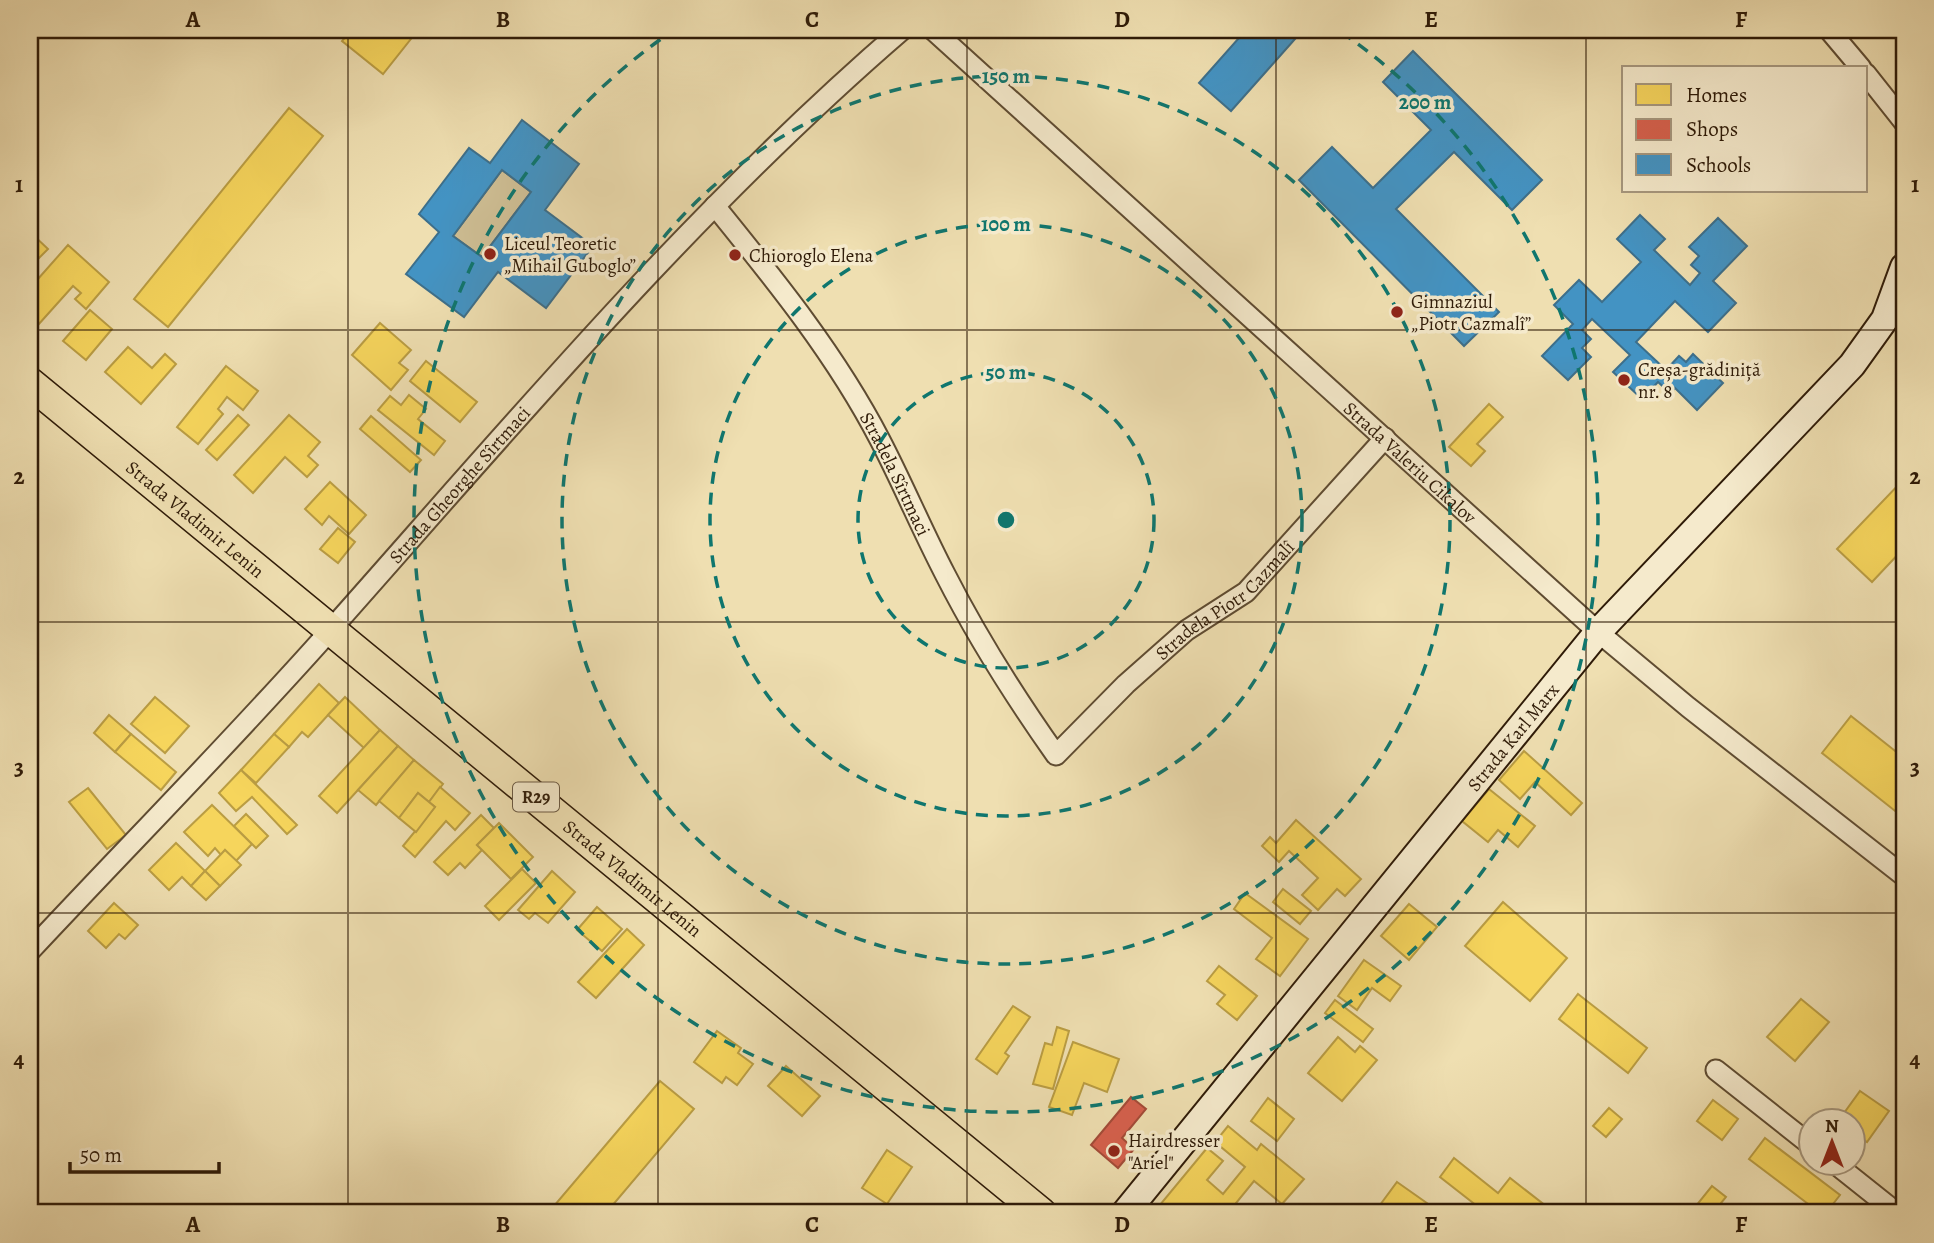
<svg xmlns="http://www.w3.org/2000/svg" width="1934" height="1243" font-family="Alegreya,serif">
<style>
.green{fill:#cebe94;stroke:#7e6c4e;stroke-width:2}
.homes{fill:#f6d55c;stroke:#ba9d43;stroke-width:2}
.shops{fill:#d6604d;stroke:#a44b38;stroke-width:2}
.schools{fill:#4393c3;stroke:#3d6f8b;stroke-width:2;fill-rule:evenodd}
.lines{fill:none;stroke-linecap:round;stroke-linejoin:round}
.street-casing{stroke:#5f4c32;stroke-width:23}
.secondary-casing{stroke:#2f1b08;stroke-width:30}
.primary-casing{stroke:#2f1b08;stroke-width:33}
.street{stroke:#f5eacc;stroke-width:19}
.secondary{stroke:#f5eacc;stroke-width:26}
.primary{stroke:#efdfb1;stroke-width:30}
.grid{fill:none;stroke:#2f1b08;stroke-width:2;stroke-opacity:0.55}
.ring{fill:none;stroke:#0f766e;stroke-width:3.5;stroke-dasharray:12 9}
.poi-dot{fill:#8f2418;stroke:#f5eacc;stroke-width:2.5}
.labels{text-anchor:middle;stroke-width:7;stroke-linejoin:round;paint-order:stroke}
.shield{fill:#f5eacc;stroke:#6a5943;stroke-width:2}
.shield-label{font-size:18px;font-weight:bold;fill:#2f1b08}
.poi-label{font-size:19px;fill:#2f1b08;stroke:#f5eacc;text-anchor:start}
.street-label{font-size:19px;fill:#2f1b08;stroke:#f5eacc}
.centre{fill:#0f766e;stroke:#f5eacc;stroke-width:3.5}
.ring-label{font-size:21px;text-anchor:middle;font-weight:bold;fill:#0f766e;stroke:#f5eacc;stroke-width:7;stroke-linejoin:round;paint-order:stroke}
.neatline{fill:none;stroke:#2f1b08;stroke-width:2.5}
.grid-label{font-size:23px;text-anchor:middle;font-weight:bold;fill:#2f1b08}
</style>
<rect width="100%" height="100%" fill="#efdfb1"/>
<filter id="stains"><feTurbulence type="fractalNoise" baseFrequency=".00286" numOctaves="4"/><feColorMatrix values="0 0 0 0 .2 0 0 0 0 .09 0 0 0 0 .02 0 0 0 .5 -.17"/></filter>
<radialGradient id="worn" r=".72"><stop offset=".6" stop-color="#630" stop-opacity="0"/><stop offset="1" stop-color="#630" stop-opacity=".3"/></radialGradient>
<polygon class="green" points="502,170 531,192 482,257 453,236"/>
<g class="homes">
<polygon points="351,30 418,30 383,74 342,41"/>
<polygon points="289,108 323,136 168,327 134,299"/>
<polygon points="30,232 48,249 30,267"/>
<polygon points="68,245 109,282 86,309 75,299 81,293 73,286 38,325 30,318 30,288"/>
<polygon points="90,310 112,329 86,360 63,341"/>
<polygon points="380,323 411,350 399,363 408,370 391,390 352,355"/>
<polygon points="128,347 152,368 165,354 176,364 141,404 105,372"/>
<polygon points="426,361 477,402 460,422 410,381"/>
<polygon points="226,366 258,391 243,410 227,397 218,409 223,414 198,444 177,427"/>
<polygon points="409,395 426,409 418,419 445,441 434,455 378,410 390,396 401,405"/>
<polygon points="1489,404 1503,417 1477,444 1485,451 1471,466 1449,447"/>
<polygon points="238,415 249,425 217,460 206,450"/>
<polygon points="289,415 320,442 308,456 318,465 307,477 285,457 253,493 234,475"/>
<polygon points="371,416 421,460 410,472 360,429"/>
<polygon points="1904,479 1904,548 1872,582 1837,549"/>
<polygon points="330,482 366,515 349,534 329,516 322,525 305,509"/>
<polygon points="338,528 355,542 338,563 320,549"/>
<polygon points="319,684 339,703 308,737 302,732 289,747 274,734"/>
<polygon points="155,697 189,726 165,753 131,724"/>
<polygon points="345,697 380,730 364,748 328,715"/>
<polygon points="109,715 131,734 115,752 94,733"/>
<polygon points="1851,716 1904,758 1904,818 1822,753"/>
<polygon points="380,730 398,746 337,813 319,796"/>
<polygon points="131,734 176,772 161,790 115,752"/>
<polygon points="274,734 289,747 256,783 241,770"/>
<polygon points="398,746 414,760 376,805 358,790"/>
<polygon points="1524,751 1582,803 1571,815 1535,782 1520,799 1499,780"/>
<polygon points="414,760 443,784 429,802 418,793 399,818 379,801"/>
<polygon points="241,770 297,825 287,834 252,797 236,811 219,793"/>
<polygon points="440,787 470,813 455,830 446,821 415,857 403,846 435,807 429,802"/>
<polygon points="88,788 126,835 107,849 69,802"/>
<polygon points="1489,789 1535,826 1518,847 1498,830 1488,842 1462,821"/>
<polygon points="418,793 435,807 416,832 399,818"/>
<polygon points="212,805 252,844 236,861 225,850 221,855 215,848 208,856 184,832"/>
<polygon points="246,814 268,836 256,848 234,826"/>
<polygon points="481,815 494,828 477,845 482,850 465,868 460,863 448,875 434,862"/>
<polygon points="1296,820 1361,879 1345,896 1337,889 1318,910 1302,895 1318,878 1289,851 1279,862 1262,846 1270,837 1276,843"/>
<polygon points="499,823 533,857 511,879 477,845"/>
<polygon points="176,843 205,871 191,886 182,877 169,890 149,870"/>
<polygon points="225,850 241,865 220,886 205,871"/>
<polygon points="522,869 536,883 499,920 485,906"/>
<polygon points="205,871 220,886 206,900 191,886"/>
<polygon points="552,871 575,892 548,923 535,913 529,919 518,910"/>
<polygon points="1283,889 1311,911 1300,924 1273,902"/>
<polygon points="1245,893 1308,939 1280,976 1256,959 1272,938 1234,909"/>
<polygon points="1503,902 1567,958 1530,1001 1465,946"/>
<polygon points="114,903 138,925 125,939 119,934 106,948 88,931"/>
<polygon points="1409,904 1437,927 1409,960 1381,936"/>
<polygon points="597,907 622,929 602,951 577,930"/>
<polygon points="627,929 644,945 596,998 578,982"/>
<polygon points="1364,960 1401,986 1390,1001 1372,988 1357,1010 1338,996"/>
<polygon points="1219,966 1257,996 1237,1020 1217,1004 1225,995 1207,981"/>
<polygon points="1578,994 1647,1048 1628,1073 1559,1019"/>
<polygon points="1801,999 1829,1022 1795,1061 1767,1037"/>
<polygon points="1335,1000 1373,1029 1363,1042 1325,1013"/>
<polygon points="1013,1006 1030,1017 1005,1053 1009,1056 997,1074 976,1059"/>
<polygon points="1057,1027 1069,1031 1053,1089 1033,1084 1045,1043 1052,1045"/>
<polygon points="717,1031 741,1048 738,1053 753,1064 737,1085 726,1077 722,1083 694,1062"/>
<polygon points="1338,1037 1355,1052 1360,1046 1377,1060 1342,1101 1308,1073"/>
<polygon points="1073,1042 1119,1059 1107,1092 1084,1083 1072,1115 1049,1107"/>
<polygon points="786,1066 820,1096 802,1116 768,1086"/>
<polygon points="660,1081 694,1109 606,1213 548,1213"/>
<polygon points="1860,1091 1889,1111 1867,1142 1854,1133 1854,1120 1839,1120"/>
<polygon points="1268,1098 1294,1119 1277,1141 1251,1121"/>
<polygon points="1713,1100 1738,1119 1722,1140 1697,1121"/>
<polygon points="1609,1108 1622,1119 1606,1137 1593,1126"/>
<polygon points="1228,1126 1257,1150 1261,1144 1304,1179 1282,1204 1254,1181 1228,1213 1164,1213 1159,1206 1207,1148 1223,1161 1207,1180 1223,1194 1245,1167 1215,1142"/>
<polygon points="1765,1138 1840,1195 1826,1213 1820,1213 1749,1159"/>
<polygon points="887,1150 912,1167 887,1204 862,1188"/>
<polygon points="1454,1158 1498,1193 1510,1178 1555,1213 1486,1213 1440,1177"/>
<polygon points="1397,1182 1441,1213 1382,1213 1377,1209"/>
<polygon points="1712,1186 1726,1197 1713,1213 1702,1213 1695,1207"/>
</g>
<polygon class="shops" points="1131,1097 1146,1109 1122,1138 1134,1149 1118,1168 1091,1145"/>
<g class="schools">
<polygon points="1246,30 1303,30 1231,111 1199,83"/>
<polygon points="1413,51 1542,180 1512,210 1454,152 1396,209 1499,312 1464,346 1299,180 1332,147 1373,188 1431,130 1383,82"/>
<path d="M522 120 579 164 545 210 593 246 546 308 498 272 464 317 406 274 439 232 419 214 469 148 490 163ZM502 170 531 192 482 257 453 236Z"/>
<polygon points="1640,215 1665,239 1654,250 1690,285 1700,273 1691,265 1699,256 1689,247 1718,218 1747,246 1713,281 1736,303 1708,332 1675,301 1636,342 1666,370 1679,356 1686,362 1693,354 1723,383 1697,410 1675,388 1670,393 1658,382 1642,399 1613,372 1630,355 1592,319 1582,330 1591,339 1582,348 1591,357 1568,380 1542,356 1573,324 1554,305 1579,280 1602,302 1641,262 1617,239"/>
</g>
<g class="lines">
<defs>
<g id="street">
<path id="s1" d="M933 30 1598 632 1688 707 1904 876"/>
<polyline points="1829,30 1861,68"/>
<polyline points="1866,74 1904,122"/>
<path id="s2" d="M715 206C775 280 836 355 880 440 903 484 922 530 945 574 977 637 1015 697 1056 755L1126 684 1187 630 1246 592 1385 438"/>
<path id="s3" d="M30 951C131 843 236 737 335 625 516 421 694 209 902 30"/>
<polyline points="1716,1070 1812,1146"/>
<polyline points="1833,1162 1897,1213"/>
</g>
<g id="secondary">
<path id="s4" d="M1125 1213 1598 632 1852 365 1885 319 1904 267"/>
</g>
<g id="primary">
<path id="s5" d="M30 383 1041 1213"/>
</g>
</defs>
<use href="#street" class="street-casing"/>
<use href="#secondary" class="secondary-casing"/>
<use href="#primary" class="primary-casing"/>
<use href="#street" class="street"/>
<use href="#secondary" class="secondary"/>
<use href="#primary" class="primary"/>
</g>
<path class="grid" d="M348 30V1213M658 30V1213M967 30V1213M1276 30V1213M1586 30V1213M30 330H1904M30 622H1904M30 913H1904"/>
<g class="ring">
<circle cx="1006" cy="520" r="148"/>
<circle cx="1006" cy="520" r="296"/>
<circle cx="1006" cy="520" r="444"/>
<path d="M1341 32A592 592 0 1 1 671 32"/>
</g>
<g class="poi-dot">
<circle cx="490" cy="254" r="7"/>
<circle cx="735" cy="255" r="7"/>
<circle cx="1397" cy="312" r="7"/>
<circle cx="1624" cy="380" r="7"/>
<circle cx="1114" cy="1151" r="7"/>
</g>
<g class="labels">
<rect class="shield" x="513" y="782.5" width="46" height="29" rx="5"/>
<g class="shield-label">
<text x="536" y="803">R29</text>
</g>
<g class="poi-label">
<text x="504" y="250">Liceul Teoretic<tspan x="504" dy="22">„Mihail Guboglo”</tspan></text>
<text x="749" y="262">Chioroglo Elena</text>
<text x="1411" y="308">Gimnaziul<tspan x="1411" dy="22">„Piotr Cazmalî”</tspan></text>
<text x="1638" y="376">Creșa-grădiniță<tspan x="1638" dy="22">nr. 8</tspan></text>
<text x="1128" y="1147">Hairdresser<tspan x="1128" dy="22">"Ariel"</tspan></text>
</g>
<g class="street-label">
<text dy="7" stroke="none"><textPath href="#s1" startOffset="644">Strada Valeriu Cikalov</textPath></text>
<text dy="7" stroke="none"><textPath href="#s2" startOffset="324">Stradela Sîrtmaci</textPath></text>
<text dy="7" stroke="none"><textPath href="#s3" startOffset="634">Strada Gheorghe Sîrtmaci</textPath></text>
<text dy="7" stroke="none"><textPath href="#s5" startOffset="214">Strada Vladimir Lenin</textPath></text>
<text dy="7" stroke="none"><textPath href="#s2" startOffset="878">Stradela Piotr Cazmalî</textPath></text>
<text dy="7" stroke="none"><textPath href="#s4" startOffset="614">Strada Karl Marx</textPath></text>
<text dy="7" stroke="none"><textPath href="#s5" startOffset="780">Strada Vladimir Lenin</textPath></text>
</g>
</g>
<circle cx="1006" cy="520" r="10" class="centre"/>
<g class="ring-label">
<text x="1006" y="83">150 m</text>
<text x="1425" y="109">200 m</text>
<text x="1006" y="231">100 m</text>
<text x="1006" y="379">50 m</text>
</g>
<rect width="1934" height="1243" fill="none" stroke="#efdfb1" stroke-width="77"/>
<rect x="1622" y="66" width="245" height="126" fill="#f5eacc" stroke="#a6977e" stroke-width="2"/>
<rect x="1636" y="84" width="35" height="21" fill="#f6d55c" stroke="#a6977e" stroke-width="2"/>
<text x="1686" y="102" font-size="21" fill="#2f1b08">Homes</text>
<rect x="1636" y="119" width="35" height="21" fill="#d6604d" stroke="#a6977e" stroke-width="2"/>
<text x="1686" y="136" font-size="21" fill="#2f1b08">Shops</text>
<rect x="1636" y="154" width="35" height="21" fill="#4393c3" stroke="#a6977e" stroke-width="2"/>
<text x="1686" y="172" font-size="21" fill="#2f1b08">Schools</text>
<g transform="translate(1832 1142)"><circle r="33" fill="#f5eacc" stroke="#a6977e" stroke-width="2"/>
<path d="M0-5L12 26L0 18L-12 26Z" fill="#8f2418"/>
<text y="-10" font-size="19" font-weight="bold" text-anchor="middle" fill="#2f1b08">N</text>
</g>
<path d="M70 1162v10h149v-10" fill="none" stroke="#2f1b08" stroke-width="3.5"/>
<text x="80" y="1162" font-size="21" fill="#2f1b08" stroke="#f5eacc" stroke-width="5" paint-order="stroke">50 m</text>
<rect x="38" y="38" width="1858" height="1166" class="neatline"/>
<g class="grid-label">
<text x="193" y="27">A</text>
<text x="503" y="27">B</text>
<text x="812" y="27">C</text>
<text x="1122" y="27">D</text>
<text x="1431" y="27">E</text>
<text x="1741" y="27">F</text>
<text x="19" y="192">1</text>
<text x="1915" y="192">1</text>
<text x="19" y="484">2</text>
<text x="1915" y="484">2</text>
<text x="19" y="775">3</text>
<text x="1915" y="775">3</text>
<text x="19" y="1067">4</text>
<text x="1915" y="1067">4</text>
<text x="193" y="1232">A</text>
<text x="503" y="1232">B</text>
<text x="812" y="1232">C</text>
<text x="1122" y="1232">D</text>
<text x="1431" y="1232">E</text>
<text x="1741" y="1232">F</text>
</g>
<rect width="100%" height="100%" filter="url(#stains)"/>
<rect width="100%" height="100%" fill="url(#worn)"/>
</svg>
